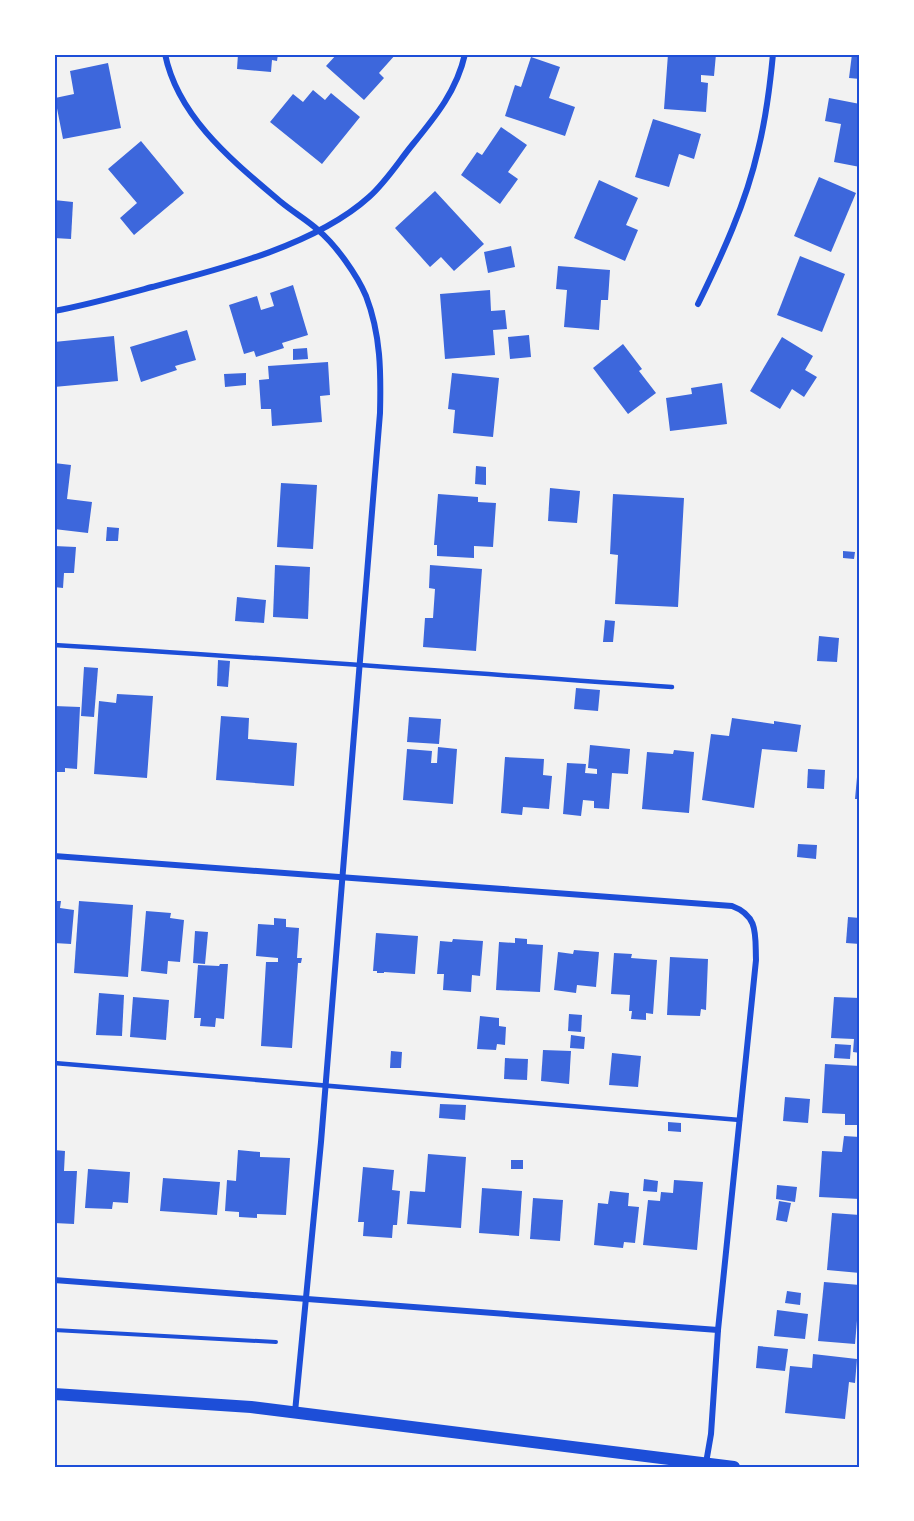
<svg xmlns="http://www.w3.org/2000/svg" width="914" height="1521" font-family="'Noto Sans',sans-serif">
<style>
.building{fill:#3d67dc}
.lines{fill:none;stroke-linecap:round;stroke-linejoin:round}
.path{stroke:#1d4ed8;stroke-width:4}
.service{stroke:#1d4ed8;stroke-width:4.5}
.minor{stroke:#1d4ed8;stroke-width:6}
.secondary{stroke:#1d4ed8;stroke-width:12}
.neatline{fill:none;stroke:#1d4ed8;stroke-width:2}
</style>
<rect width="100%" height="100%" fill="#f2f2f2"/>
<g class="building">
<polygon points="238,54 278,54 277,61 272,60 271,72 237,69"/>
<polygon points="337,54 396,54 379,73 384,78 364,100 326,66"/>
<polygon points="668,54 716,54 714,76 701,75 701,82 708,83 706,112 664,109"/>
<polygon points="852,54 860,54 860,79 849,78"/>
<polygon points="531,57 560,67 549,98 575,107 565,136 505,116 515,85 521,87"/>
<polygon points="108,63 121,128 63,139 55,98 74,94 70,71"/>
<polygon points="313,90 325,100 331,93 360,117 322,164 270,122 293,94 303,102"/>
<polygon points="829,98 860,104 860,167 834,162 841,124 825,121"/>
<polygon points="653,119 701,134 694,159 679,154 669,187 635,177"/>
<polygon points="501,127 527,145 508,172 518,179 500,204 461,175 477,152 482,155"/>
<polygon points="141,141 184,193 134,235 120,218 137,203 108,169"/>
<polygon points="819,177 856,193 831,252 794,236"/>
<polygon points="599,180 638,198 626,225 638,230 625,261 574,238"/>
<polygon points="435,191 484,244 454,271 441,257 430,267 395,228"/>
<polygon points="54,200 73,202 71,239 54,238"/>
<polygon points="511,246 515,267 488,273 484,252"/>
<polygon points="800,256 845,274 822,332 777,315"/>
<polygon points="558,266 610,270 608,300 601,300 599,330 564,327 567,290 556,289"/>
<polygon points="293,285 308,335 282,343 284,348 256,357 254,351 244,354 229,305 257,296 261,310 274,306 270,293"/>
<polygon points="490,290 491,311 505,310 507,329 493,330 495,355 445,359 440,294"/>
<polygon points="187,330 196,360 175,366 177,370 141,382 130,347"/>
<polygon points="529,335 531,357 510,359 508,337"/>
<polygon points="114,336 118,381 54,387 54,342"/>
<polygon points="782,337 813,356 805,370 817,377 804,397 792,389 780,409 750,391"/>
<polygon points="623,344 642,369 639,371 656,393 628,414 593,368"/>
<polygon points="307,348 308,359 293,360 293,349"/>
<polygon points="328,362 330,395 320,396 322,422 272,426 271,409 261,409 259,380 269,379 268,366"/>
<polygon points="246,373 246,385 225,387 224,374"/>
<polygon points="452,373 499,378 493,437 453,433 455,410 448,409"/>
<polygon points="722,383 727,424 670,431 666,398 692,394 691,388"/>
<polygon points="54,463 71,465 67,499 92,502 88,533 54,529"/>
<polygon points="476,466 486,467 486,485 475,484"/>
<polygon points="281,483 317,485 313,549 277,547"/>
<polygon points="550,488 580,491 577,523 548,521"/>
<polygon points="438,494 478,497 478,502 496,503 493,547 474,546 474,558 437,556 437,545 434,545"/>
<polygon points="613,494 684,498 678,607 615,604 618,555 610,554"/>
<polygon points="107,527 119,528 118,541 106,541"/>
<polygon points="54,546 76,547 74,573 64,573 63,588 54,587"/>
<polygon points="843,551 855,552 854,559 843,558"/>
<polygon points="275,565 310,567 308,619 273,617"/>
<polygon points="430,565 482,569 476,651 423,647 425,618 433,618 435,589 429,588"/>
<polygon points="237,597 266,600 264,623 235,621"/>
<polygon points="605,620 615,621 613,642 603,642"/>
<polygon points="819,636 839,638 837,662 817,661"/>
<polygon points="218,660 230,661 228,687 217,686"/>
<polygon points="84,667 98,668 94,717 81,716"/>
<polygon points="576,688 600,690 598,711 574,709"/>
<polygon points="117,694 153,696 147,778 94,774 99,701 116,703"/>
<polygon points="54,706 80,707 77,769 65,768 65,772 54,772"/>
<polygon points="221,716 249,718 248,739 297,743 294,786 216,780"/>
<polygon points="409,717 441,719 439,744 407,742"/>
<polygon points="732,718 774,724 774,721 801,725 797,752 762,749 754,808 702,800 711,734 729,736"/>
<polygon points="590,745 630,749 628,774 612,773 609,809 594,808 594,801 583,800 581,816 563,814 567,763 586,764 585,773 597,774 597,769 588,768"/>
<polygon points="438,747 457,749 453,804 403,800 407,749 432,751 431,763 437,763"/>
<polygon points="674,750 694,752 689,813 642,809 647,752 673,754"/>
<polygon points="505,757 544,759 543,775 552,776 549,809 523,807 522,815 501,813"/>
<polygon points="808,769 825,770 824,789 807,788"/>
<polygon points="857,777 860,777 860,799 855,799"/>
<polygon points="798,844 817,845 816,859 797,857"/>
<polygon points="54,901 61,901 60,908 74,910 71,944 54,943"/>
<polygon points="79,901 133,905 128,977 74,973"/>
<polygon points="146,911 171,913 170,918 184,920 180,962 168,961 167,974 141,971"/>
<polygon points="848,917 860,918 860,944 846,943"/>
<polygon points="274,918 286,919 286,927 299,928 297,958 302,958 301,963 298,963 292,1048 261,1046 266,962 278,962 278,958 256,956 258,924 274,925"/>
<polygon points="195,931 208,932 205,964 193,963"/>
<polygon points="376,933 418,936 415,974 384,972 384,973 377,973 377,971 373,971"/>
<polygon points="515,938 527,939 527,944 543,945 540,992 496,990 499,942 515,943"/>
<polygon points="453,939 483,941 480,976 472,975 471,992 443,990 444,974 437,974 440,941 452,942"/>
<polygon points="574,950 599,952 596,987 577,985 576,993 554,990 558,952 573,954"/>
<polygon points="614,953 632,954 631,958 657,960 653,1014 646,1013 646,1020 631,1019 632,1011 629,1011 630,995 611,994"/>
<polygon points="670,957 708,959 706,1010 701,1009 700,1016 667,1015"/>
<polygon points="220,964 228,964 224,1019 216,1018 215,1027 200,1026 201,1018 194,1018 198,965 219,966"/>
<polygon points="99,993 124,995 122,1036 96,1035"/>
<polygon points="133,997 169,1000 166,1040 130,1037"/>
<polygon points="834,997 860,998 860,1053 853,1052 854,1039 831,1038"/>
<polygon points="569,1014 582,1015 581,1032 568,1031"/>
<polygon points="480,1016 499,1018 499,1026 506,1027 505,1045 497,1044 496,1050 477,1049"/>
<polygon points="571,1035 585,1037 584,1049 570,1048"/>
<polygon points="835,1044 851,1045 850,1059 834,1058"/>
<polygon points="543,1050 571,1051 569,1084 541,1081"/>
<polygon points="391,1051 402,1052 401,1068 390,1068"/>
<polygon points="612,1053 641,1056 638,1087 609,1085"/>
<polygon points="505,1058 528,1059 527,1080 504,1079"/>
<polygon points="825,1064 860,1066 860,1125 845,1125 845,1114 822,1113"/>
<polygon points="785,1097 810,1099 808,1123 783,1121"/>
<polygon points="440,1104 466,1105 465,1120 439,1118"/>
<polygon points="668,1122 681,1123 681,1132 668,1131"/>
<polygon points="844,1136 860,1137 860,1199 819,1197 822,1151 842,1152"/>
<polygon points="54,1150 65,1151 64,1171 77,1171 74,1224 54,1223"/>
<polygon points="238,1150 260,1152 260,1157 290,1158 286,1215 257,1214 257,1218 239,1217 239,1212 225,1211 227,1180 236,1181"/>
<polygon points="428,1154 466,1157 461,1228 407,1224 410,1191 425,1192"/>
<rect x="511" y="1160" width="12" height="9"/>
<polygon points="363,1167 394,1170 392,1190 400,1191 397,1225 393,1225 392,1238 363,1236 364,1222 358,1222"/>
<polygon points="88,1169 130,1172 128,1203 113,1202 112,1209 85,1208"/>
<polygon points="163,1178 220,1182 217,1215 160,1211"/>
<polygon points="644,1179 658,1181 657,1192 643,1191"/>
<polygon points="674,1180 703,1182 697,1250 643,1245 648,1200 660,1201 661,1192 673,1193"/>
<polygon points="777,1185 797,1187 795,1202 776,1199"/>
<polygon points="482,1188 522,1191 519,1236 479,1233"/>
<polygon points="610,1191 629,1193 628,1206 639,1207 635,1243 624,1242 623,1248 594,1245 598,1203 608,1204"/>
<polygon points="533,1198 563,1200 560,1241 530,1239"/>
<polygon points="779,1201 791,1203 787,1222 776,1220"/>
<polygon points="832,1213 860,1215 860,1273 827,1270"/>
<polygon points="824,1282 860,1285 855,1344 818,1341"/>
<polygon points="787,1291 801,1293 800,1305 785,1303"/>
<polygon points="777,1310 808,1314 805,1339 774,1336"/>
<polygon points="758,1346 788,1349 785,1371 756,1368"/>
<polygon points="813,1354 857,1359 855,1383 849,1382 845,1419 785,1413 790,1366 812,1368"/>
</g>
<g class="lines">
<polyline class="path" points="54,1330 276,1342"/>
<g class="service">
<path d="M54 645C260 657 466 673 672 687"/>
<polyline points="54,1063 740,1120"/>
</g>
<g class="minor">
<path d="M165 54C178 118 234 162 281 202 293 212 307 220 318 230 336 245 357 275 366 296 381 335 381 373 380 413L321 1142 295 1412"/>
<path d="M698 304C722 255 746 203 758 150 766 118 770 86 773 54"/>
<path d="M54 311C87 305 119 296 152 287 221 269 316 245 369 197 386 182 399 161 413 144 436 116 457 90 465 54"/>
<path d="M54 856 732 906C759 916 755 935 756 960L718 1330 711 1434 706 1463"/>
<polyline points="54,1280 718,1330"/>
</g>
<polyline class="secondary" points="54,1394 251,1407 734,1467"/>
</g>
<rect width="914" height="1521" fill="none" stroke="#ffffff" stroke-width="111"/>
<rect x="56" y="56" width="802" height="1410" class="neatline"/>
</svg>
